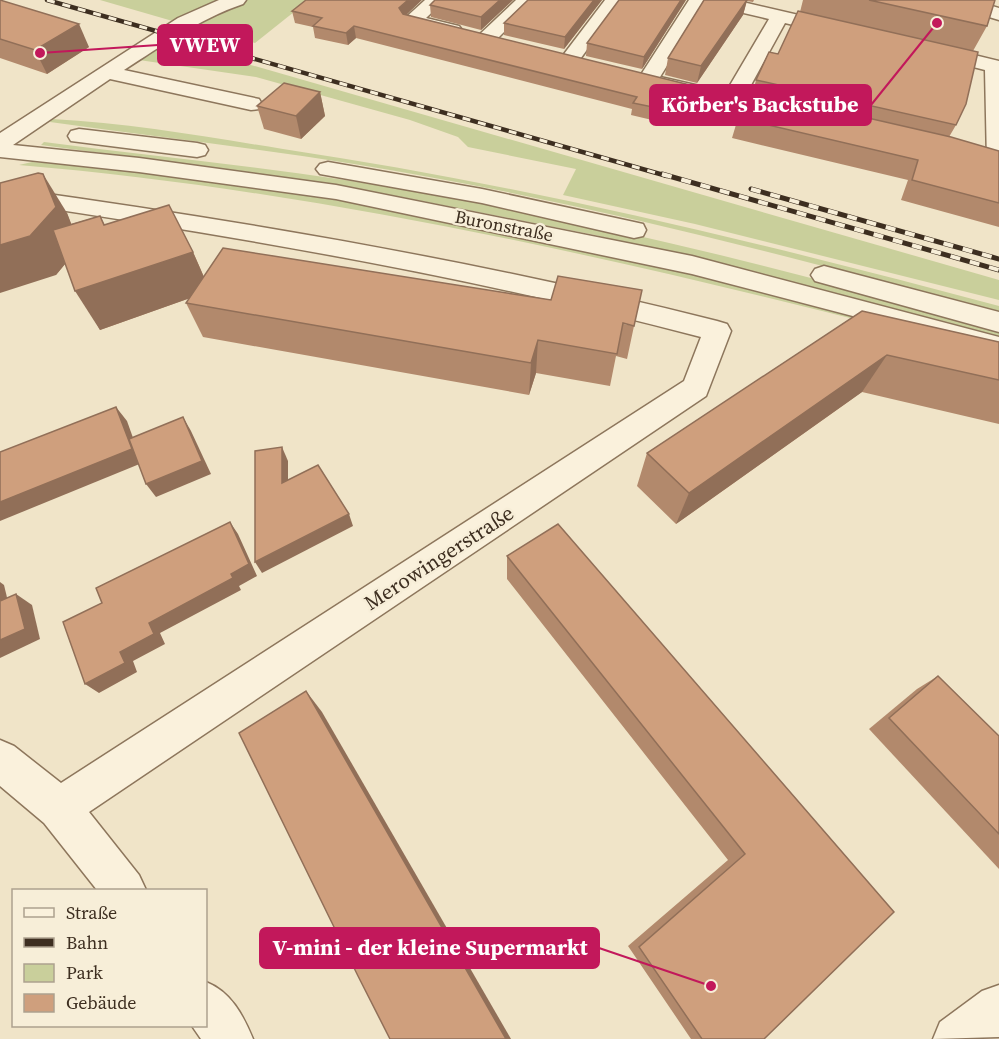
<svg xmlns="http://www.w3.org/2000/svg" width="999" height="1039" font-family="'Source Serif 4',serif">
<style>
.green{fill:#c9cf9b}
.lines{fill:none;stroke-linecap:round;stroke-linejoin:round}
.minor-casing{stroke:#8d765c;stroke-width:3}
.minor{fill:#faf1dc;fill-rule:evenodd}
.rail-far1-casing{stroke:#3d2e20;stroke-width:4.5}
.rail-casing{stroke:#3d2e20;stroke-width:5}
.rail-far1{stroke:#f7eed8;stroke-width:3;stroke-dasharray:8;stroke-linecap:butt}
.rail{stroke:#f7eed8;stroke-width:4;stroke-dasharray:10;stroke-linecap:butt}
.wall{fill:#b2896c}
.shaded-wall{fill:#916f58}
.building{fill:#cf9f7d;stroke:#916f58;stroke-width:1.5}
.labels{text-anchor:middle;stroke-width:5;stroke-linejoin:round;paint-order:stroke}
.far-street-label{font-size:18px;fill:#3d2e20;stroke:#f7eed8}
.street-label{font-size:21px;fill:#3d2e20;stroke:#f7eed8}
.leader{fill:none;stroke:#c2185b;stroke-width:2}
.callout-dot{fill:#c2185b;stroke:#f7eed8;stroke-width:2}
.callout{fill:#c2185b;stroke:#c2185b;stroke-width:2}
.callout-label{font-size:22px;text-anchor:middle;font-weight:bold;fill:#fff}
</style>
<rect width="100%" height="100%" fill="#f0e4c8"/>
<g class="green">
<polygon points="100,0 227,0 176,22"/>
<polygon points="247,0 309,0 255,43 186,24 210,12"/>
<polygon points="164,40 999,280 999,300 695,224 563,195 576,169 468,147 458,137 410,120 256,77 132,59"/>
<path d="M52 119C130 123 207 137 283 149 525 185 763 243 999 306V314C789 255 570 199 354 164 253 148 151 136 50 122Z"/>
<path d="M44 142C144 155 245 165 345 180 566 213 785 268 999 330V339L892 308 595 235 340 185 41 145Z"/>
<path d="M32 162C323 185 606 249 888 323L886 327C602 255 312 190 19 165Z"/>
</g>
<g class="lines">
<defs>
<g id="minor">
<path d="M219 0H246L243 4C199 19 163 45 124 70L259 99 262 104 259 109 251 110 110 79 13 145 139 158 336 185 692 256 999 337V357L891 326 692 274 336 199 139 172 0 157V133L178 18Z"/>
<polygon points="425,0 445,0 426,18 459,26 462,30 459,34 452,36 405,24 403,20"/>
<polygon points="516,0 536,0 494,42 480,42 477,38 480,34"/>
<polygon points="605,0 623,0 578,62 564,62 561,58"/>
<path d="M689 0H734L846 26 849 30 839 36 785 23 745 96 798 108 801 113 798 118 790 119 637 83 634 79 642 73ZM705 4 769 19 726 92 660 77Z"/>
<polygon points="943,0 972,0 999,8 999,20 946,4"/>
<polygon points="933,45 999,61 999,169 990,167 987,162 985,70 926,55 923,51 926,47"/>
<polygon points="79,129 197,143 205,145 208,150 205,155 197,157 71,141 68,136 71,131"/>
<polygon points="328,162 482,189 634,222 643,224 646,230 643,236 634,238 482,203 320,174 316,169 320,164"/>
<path d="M20 190C255 223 487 263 717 321L727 324 731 331 706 396 89 812 139 875 146 890H97L44 823 0 786V740L14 746 61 783 684 381 701 337C477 278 249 238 20 204L0 210V194Z"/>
<polygon points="824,266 999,312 999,332 815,281 811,275 815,269"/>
<path d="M206 982C231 992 243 1015 253 1039H201L192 1026H206Z"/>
<polygon points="999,985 999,1037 933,1039 940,1022 982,991"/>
</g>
</defs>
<use href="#minor" class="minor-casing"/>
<use href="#minor" class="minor"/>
<defs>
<polyline id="rail-far1" points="47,0 667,176"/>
<g id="rail">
<polyline points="662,174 999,270"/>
<polyline points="751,189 999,259"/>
</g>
</defs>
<use href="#rail-far1" class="rail-far1-casing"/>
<use href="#rail" class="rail-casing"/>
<use href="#rail-far1" class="rail-far1"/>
<use href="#rail" class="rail"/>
</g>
<g class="wall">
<polygon points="0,0 89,47 47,74 0,58"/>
<polygon points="513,0 481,30 431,17 430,5"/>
<polygon points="528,0 602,0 564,49 504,35 504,23"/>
<polygon points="686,0 642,69 586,56 587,43"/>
<polygon points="704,0 754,0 753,2 747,1 743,15 697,83 665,75 668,58"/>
<polygon points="803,0 995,0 987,26 973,51 956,125 949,137 999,151 999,227 901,200 908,180 732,138 738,118 753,92 756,80 778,54 800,12"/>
<polygon points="292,11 406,15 687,98 669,124 631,115 632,109 356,38 348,45 315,38 313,27 295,23"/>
<polygon points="320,92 325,116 301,139 264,129 257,106"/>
<polygon points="67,213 71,224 100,216 105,225 193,252 204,277 223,248 634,326 627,359 616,356 610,386 536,373 529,395 203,337 186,303 190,298 100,330 65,264 56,275"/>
<polygon points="862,311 999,342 999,424 862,392 676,524 637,486 647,453"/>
<polygon points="507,556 894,912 764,1039 691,1039 628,946 728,860 507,579"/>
<polygon points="938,676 999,736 999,869 869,729 917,689"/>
</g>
<g class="shaded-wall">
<polygon points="408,0 422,0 401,20 399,8"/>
<polygon points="500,0 513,0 481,30 481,17"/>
<polygon points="594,0 602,0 564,49 565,37"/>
<polygon points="681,0 686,0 642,69 644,57"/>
<polygon points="747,0 743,15 697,83 701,66"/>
<polygon points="79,24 89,47 47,74 35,50"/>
<polygon points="354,26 356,38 348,45 346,33"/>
<polygon points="690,85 687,98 669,124 672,111"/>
<polygon points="320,92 325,116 301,139 296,116"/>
<polygon points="43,174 67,213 80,246 56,275 0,293 0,245"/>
<polygon points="193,252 210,291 100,330 75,291"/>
<polygon points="538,340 536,373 529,395 531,363"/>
<polygon points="887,355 862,392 676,524 689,493"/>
<polygon points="116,407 127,421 142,463 0,521 0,502"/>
<polygon points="183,417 191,431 211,474 156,497 146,484"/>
<polygon points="282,447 288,461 288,496 282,483"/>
<polygon points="349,514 353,526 262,573 255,562"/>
<polygon points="230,522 238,534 257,576 239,586 241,590 160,633 165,644 133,661 137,672 99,693 85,684 120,652 149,623 231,574"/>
<polygon points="0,582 4,585 11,614 0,606"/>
<polygon points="16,594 32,605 40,639 0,658 0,640"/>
<polygon points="306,691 322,712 511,1039 506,1039"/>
</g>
<g class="building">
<polygon points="0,0 79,24 35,50 0,39"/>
<polygon points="306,0 408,0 399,8 403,14 690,85 672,111 633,103 637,97 354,26 346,33 313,26 322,18 292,11"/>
<polygon points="435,0 500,0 481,17 430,5"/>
<polygon points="528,0 594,0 565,37 504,23"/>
<polygon points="619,0 681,0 644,57 587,43"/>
<polygon points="704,0 747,0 701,66 668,58"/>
<polygon points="869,0 995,0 987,26"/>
<polygon points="798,11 978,52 966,104 956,125 756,80 769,52 778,54"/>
<polygon points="284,83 320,92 296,116 257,106"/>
<polygon points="750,91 951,137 999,151 999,203 912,180 918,160 738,118"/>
<polygon points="38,173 43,174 56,207 30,236 0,245 0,183"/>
<polygon points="169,205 193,252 75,291 53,230 100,216 104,225"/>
<polygon points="223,248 551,300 558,276 642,290 634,326 623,323 617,354 538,340 531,363 186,303"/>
<polygon points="862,311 999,342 999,380 887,355 689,493 647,453"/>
<polygon points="116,407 132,449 0,502 0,452"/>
<polygon points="183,417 202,461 146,484 129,439"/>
<polygon points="282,447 282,483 318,465 349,514 255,562 255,451"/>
<polygon points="230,522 249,564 231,574 233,578 149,623 154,634 120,652 125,663 85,684 63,622 102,603 96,588"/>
<polygon points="558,524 894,912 764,1039 702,1039 639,947 745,854 507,556"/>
<polygon points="16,594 25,629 0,640 0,601"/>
<polygon points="938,676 999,736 999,834 889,718"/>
<polygon points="306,691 506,1039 390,1039 358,976 239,733"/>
</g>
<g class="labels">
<g class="far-street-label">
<text transform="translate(504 226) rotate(11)" y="6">Buronstraße</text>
</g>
<g class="street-label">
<text transform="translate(439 558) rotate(-33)" y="7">Merowingerstraße</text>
</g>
</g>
<path class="leader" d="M40 53L158 45M937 23L871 105M711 986L599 948"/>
<g class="callout-dot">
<circle cx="40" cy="53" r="6"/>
<circle cx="937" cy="23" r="6"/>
<circle cx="711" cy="986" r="6"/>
</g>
<g class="callout">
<rect x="158" y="25" width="94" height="40" rx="6"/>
<rect x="650" y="85" width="221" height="40" rx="6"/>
<rect x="260" y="928" width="339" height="40" rx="6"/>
</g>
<g class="callout-label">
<text x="205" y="52">VWEW</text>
<text x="760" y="112">Körber's Backstube</text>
<text x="430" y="955">V-mini - der kleine Supermarkt</text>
</g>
<rect x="12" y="889" width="195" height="138" fill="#f7eed8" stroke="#ada18e" stroke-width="1.5"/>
<rect x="24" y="908" width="30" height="9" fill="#faf1dc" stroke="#ada18e" stroke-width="1.5"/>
<text x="66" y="919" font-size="18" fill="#3d2e20">Straße</text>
<rect x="24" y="938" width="30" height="9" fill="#3d2e20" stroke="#ada18e" stroke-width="1.5"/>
<text x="66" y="949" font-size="18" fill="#3d2e20">Bahn</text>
<rect x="24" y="964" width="30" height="18" fill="#c9cf9b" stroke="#ada18e" stroke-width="1.5"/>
<text x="66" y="979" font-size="18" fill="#3d2e20">Park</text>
<rect x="24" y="994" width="30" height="18" fill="#cf9f7d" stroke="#ada18e" stroke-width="1.5"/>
<text x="66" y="1009" font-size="18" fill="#3d2e20">Gebäude</text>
</svg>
